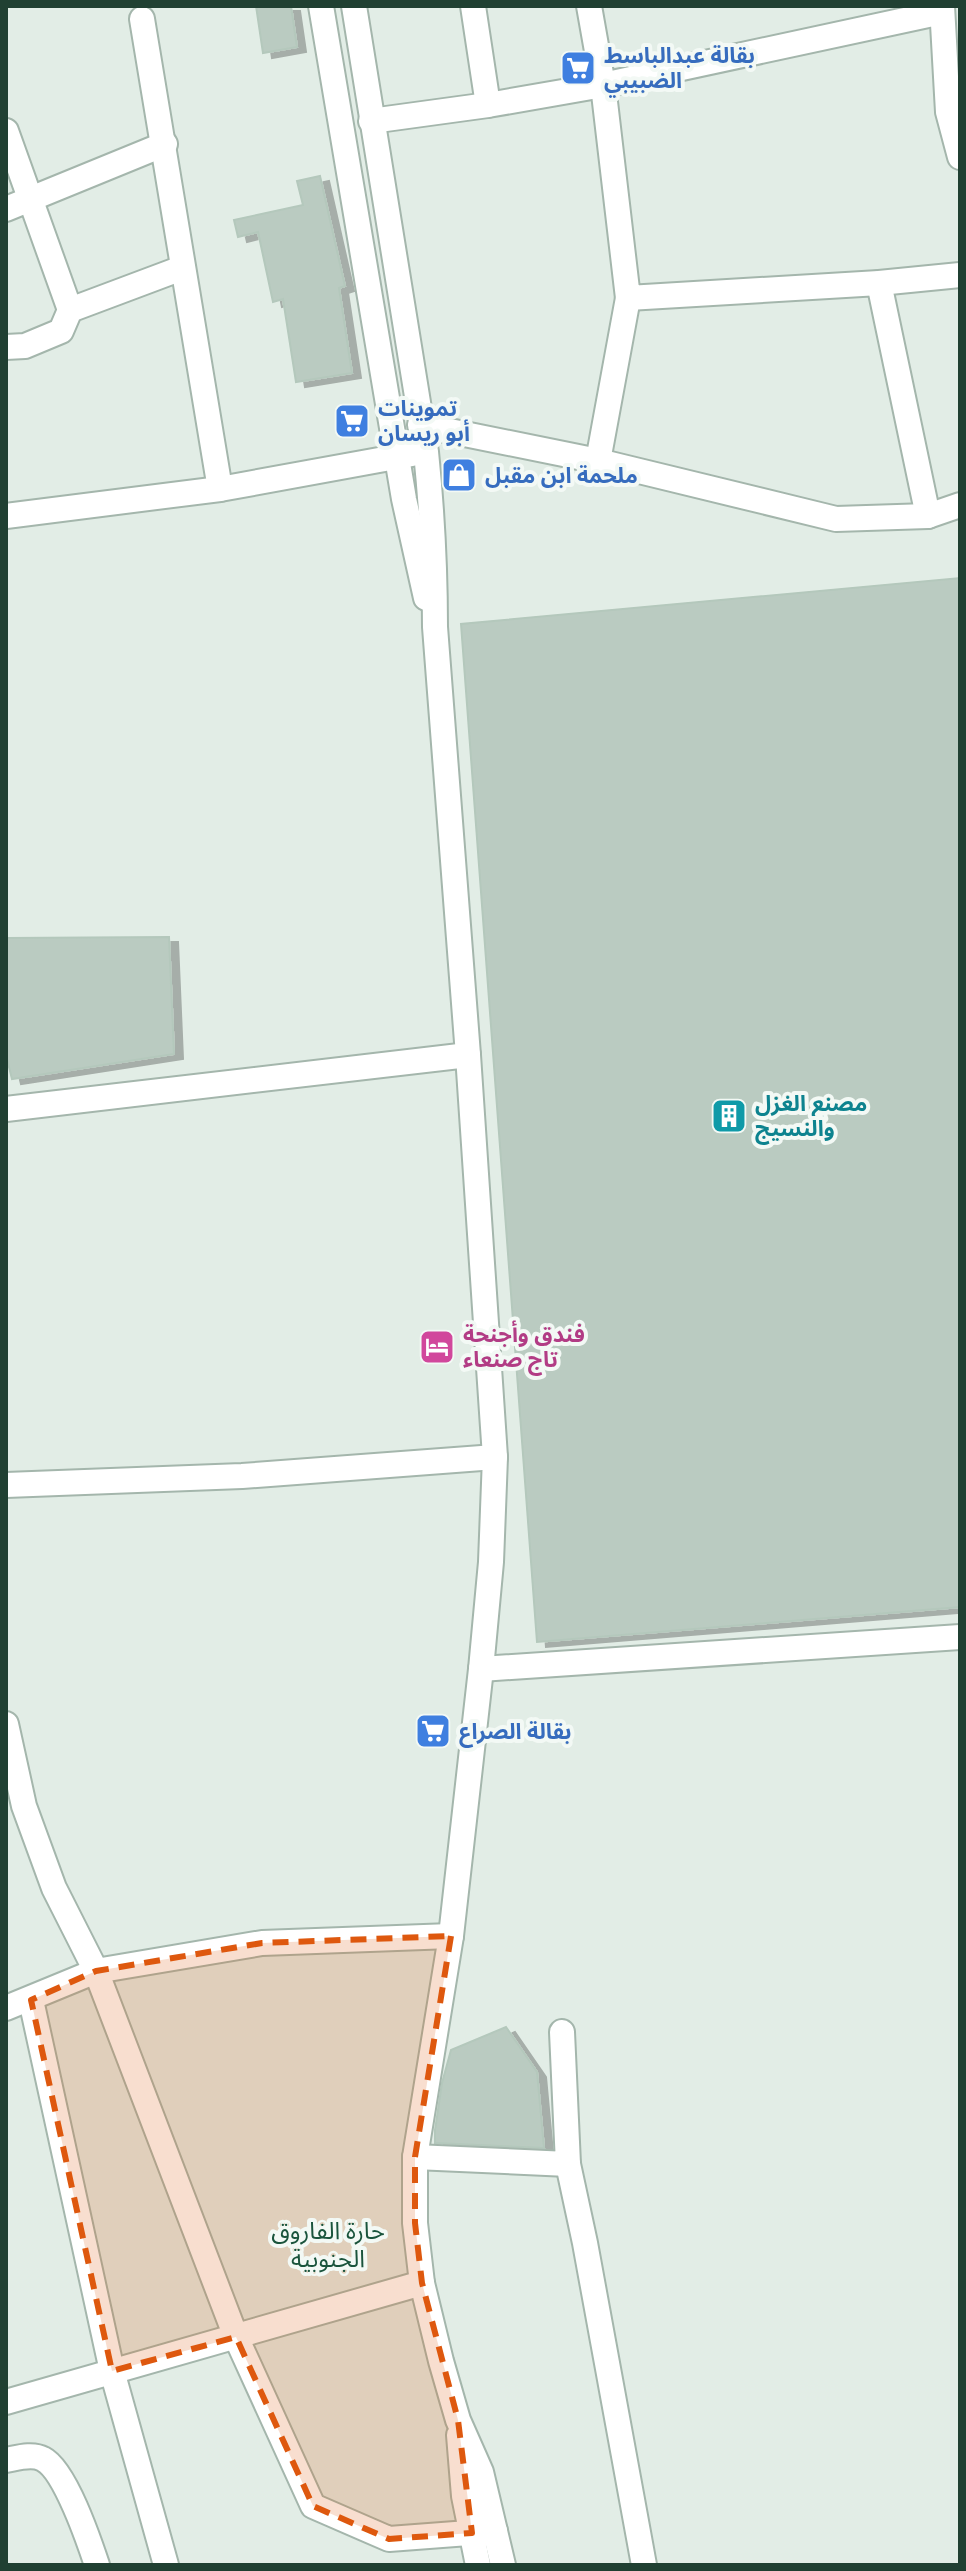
<svg xmlns="http://www.w3.org/2000/svg" width="966" height="2571" font-family="'Golos Text','Noto Sans Arabic',sans-serif">
<style>
.building{fill:#bacbc1;stroke:#b4c8bc;stroke-width:2;filter:url(#shadow)}
.lines{fill:none;stroke-linecap:round;stroke-linejoin:round}
.minor-casing{stroke:#a4b6ac;stroke-width:28}
.minor{stroke:#fff;stroke-width:24}
.marked{fill:#de580e;fill-opacity:0.2;stroke:#de580e;stroke-width:6;stroke-dasharray:16 10;stroke-linejoin:round}
.labels{text-anchor:middle;stroke-width:8;stroke-linejoin:round;paint-order:stroke}
.shop-label{font-size:22px;font-weight:bold;fill:#366cbe;stroke:#f3f9f5;text-anchor:start}
.culture-label{font-size:22px;font-weight:bold;fill:#0d838f;stroke:#f3f9f5;text-anchor:start}
.hotel-label{font-size:22px;font-weight:bold;fill:#b23c85;stroke:#f3f9f5;text-anchor:start}
.neighbourhood-label{font-size:24px;fill:#1a543c;stroke:#f3f9f5}
</style>
<defs>
<filter id="shadow"><feDropShadow dx="9" dy="5" stdDeviation="0" flood-color="#0004"/></filter>
</defs>
<rect width="100%" height="100%" fill="#e2ede6"/>
<g class="building">
<polygon points="256,6 291,6 297,47 263,53"/>
<polygon points="320,176 345,286 339,288 352,373 296,382 283,299 273,302 258,232 238,237 234,220 303,205 297,181"/>
<polygon points="960,578 960,1607 537,1642 461,624"/>
<polygon points="169,937 174,1054 12,1079 6,1055 6,938"/>
<polygon points="506,2027 537,2072 544,2148 435,2143 435,2130 442,2083 451,2050"/>
</g>
<g class="lines">
<defs>
<g id="minor">
<polyline points="321,6 404,499 426,598"/>
<path d="M354 6 426 452C432 511 435 568 435 627L468 1055 495 1457 491 1562 481 1669 451 1936 415 2157V2223L422 2283 441 2361 458 2420 481 2472 503 2565"/>
<polyline points="473,6 488,105"/>
<polyline points="589,6 603,85 628,298 879,283 960,275"/>
<polyline points="942,6 948,112 960,157"/>
<polyline points="142,19 220,489"/>
<polyline points="371,121 488,105 603,85 942,12"/>
<polyline points="6,131 70,310"/>
<polyline points="6,209 165,144"/>
<polyline points="879,283 928,516"/>
<polyline points="6,347 25,346 61,331 70,310 182,268"/>
<polyline points="420,425 598,461 836,519 928,516 960,505"/>
<polyline points="598,461 628,298"/>
<polyline points="6,516 220,489 412,454"/>
<polyline points="6,1109 468,1055"/>
<polyline points="6,1485 242,1476 495,1457"/>
<polyline points="481,1669 960,1637"/>
<polyline points="6,1724 24,1806 54,1888 96,1971 236,2337 313,2506 389,2539 495,2531"/>
<polyline points="31,2000 112,2371 166,2565"/>
<polyline points="6,2008 96,1971 262,1943 451,1936"/>
<polyline points="415,2157 568,2164 562,2032"/>
<polyline points="568,2164 585,2243 644,2565"/>
<polyline points="6,2402 422,2283"/>
<polyline points="459,2435 464,2496 478,2565"/>
<path d="M6 2460C17 2458 32 2453 43 2459 65 2470 89 2541 97 2565"/>
</g>
</defs>
<use href="#minor" class="minor-casing"/>
<use href="#minor" class="minor"/>
</g>
<path class="marked" d="M451 1936 415 2157V2223L422 2283 458 2420 472 2533 389 2539 313 2506 236 2337 112 2371 31 2000 96 1971 262 1943Z"/>
<defs>
<symbol id="supermarket-square" viewBox="-11 -11 22 22"><rect x="-9" y="-9" width="18" height="18" rx="4" fill="#3f7fe0" stroke="#f3f9f5"/><path d="M-6-5.5h2.5l.6 2H6L4.5 2H-2.5L-4.4-4H-6ZM-1.5 3.2a1.3 1.3 0 1 0 .1 0ZM3 3.2a1.3 1.3 0 1 0 .1 0Z" fill="#fff"/></symbol>
<symbol id="shop-square" viewBox="-11 -11 22 22"><rect x="-9" y="-9" width="18" height="18" rx="4" fill="#3f7fe0" stroke="#f3f9f5"/><path d="M-5-2.5h2.3a2.7 3.5 0 0 1 5.4 0H5L5.5 6h-11ZM-1.5-2.5h3a1.5 2.3 0 0 0-3 0Z" fill="#fff"/></symbol>
<symbol id="building-square" viewBox="-11 -11 22 22"><rect x="-9" y="-9" width="18" height="18" rx="4" fill="#0f9aa8" stroke="#f3f9f5"/><path d="M-4-6H4V6H1V3H-1V6H-4ZM-2.5-4.3h1.7v1.8h-1.7ZM.8-4.3h1.7v1.8H.8ZM-2.5-1h1.7V.8h-1.7ZM.8-1h1.7V.8H.8Z" fill="#fff"/></symbol>
<symbol id="hotel-square" viewBox="-11 -11 22 22"><rect x="-9" y="-9" width="18" height="18" rx="4" fill="#d1479c" stroke="#f3f9f5"/><path d="M-6-4.5h1.5V1H6V5H4.5V3h-9V5H-6ZM-4 0a1.8 1.8 0 1 1 3.6 0ZM.5 0V-2.5h3Q6-2.5 6 0Z" fill="#fff"/></symbol>
</defs>
<g fill-rule="evenodd">
<use href="#supermarket-square" x="558" y="48" width="40" height="40"/>
<use href="#supermarket-square" x="332" y="401" width="40" height="40"/>
<use href="#shop-square" x="439" y="455" width="40" height="40"/>
<use href="#building-square" x="709" y="1096" width="40" height="40"/>
<use href="#hotel-square" x="417" y="1327" width="40" height="40"/>
<use href="#supermarket-square" x="413" y="1711" width="40" height="40"/>
</g>
<g class="labels">
<g class="shop-label">
<text x="604" y="63">بقالة عبدالباسط<tspan x="604" dy="25">الضبيبي</tspan></text>
<text x="378" y="416">تموينات<tspan x="378" dy="25">أبو ريسان</tspan></text>
<text x="485" y="483">ملحمة ابن مقبل</text>
<text x="459" y="1739">بقالة الصراع</text>
</g>
<g class="culture-label">
<text x="755" y="1111">مصنع الغزل<tspan x="755" dy="25">والنسيج</tspan></text>
</g>
<g class="hotel-label">
<text x="463" y="1342">فندق وأجنحة<tspan x="463" dy="25">تاج صنعاء</tspan></text>
</g>
<g class="neighbourhood-label">
<text x="328" y="2239">حارة الفاروق<tspan x="328" dy="28">الجنوبية</tspan></text>
</g>
</g>
<rect width="966" height="2571" fill="none" stroke="#204032" stroke-width="16"/>
</svg>
